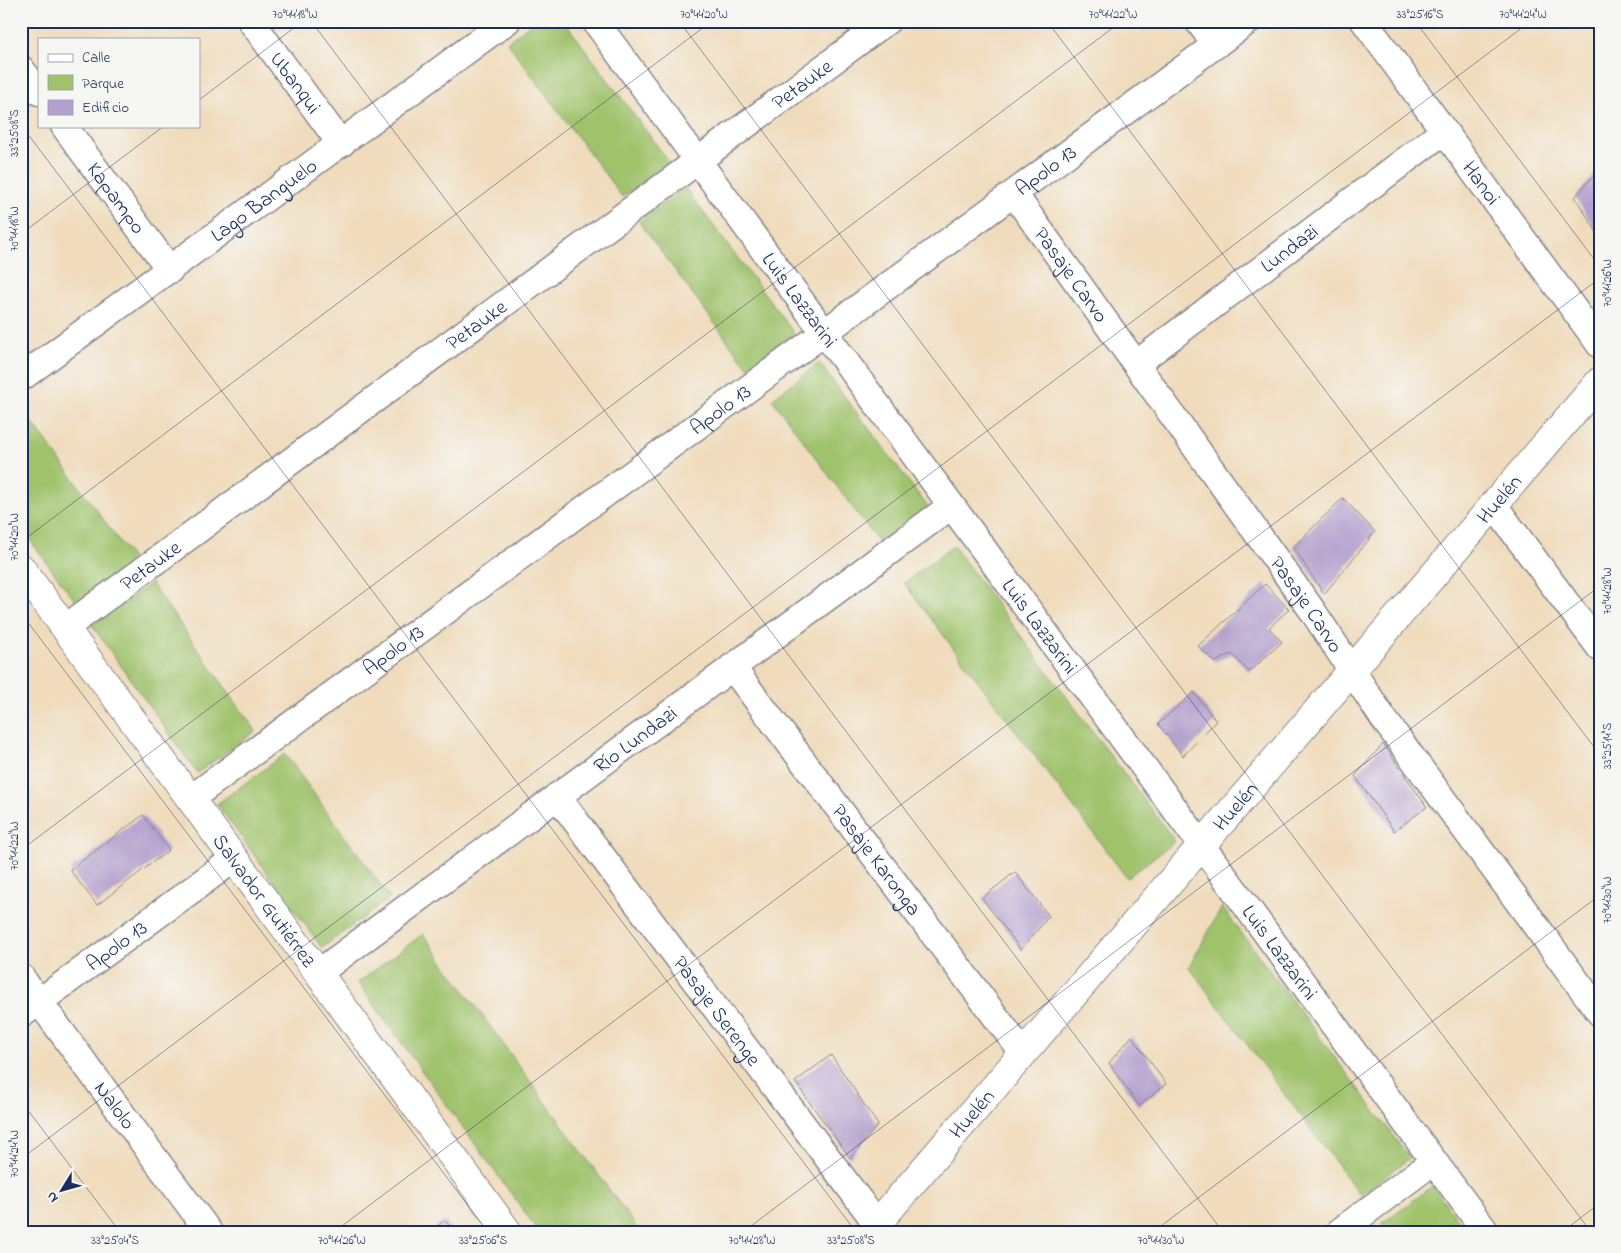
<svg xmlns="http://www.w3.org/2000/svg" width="1621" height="1253" font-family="'Indie Flower',sans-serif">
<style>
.green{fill:#9fc26b;stroke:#5d7864}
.building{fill:#b4a0cd}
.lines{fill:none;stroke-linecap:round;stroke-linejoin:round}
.minor-casing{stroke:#86868d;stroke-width:29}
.secondary-casing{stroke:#86868d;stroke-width:30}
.minor{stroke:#fff;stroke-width:26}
.secondary{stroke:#fff;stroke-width:28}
.ticks{fill:none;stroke:#1b2f5e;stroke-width:1;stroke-opacity:0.45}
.labels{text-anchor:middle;stroke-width:4;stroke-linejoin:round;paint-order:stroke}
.street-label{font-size:21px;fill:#1b2f5e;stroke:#f6f6f2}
.neatline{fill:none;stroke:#1b2f5e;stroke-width:2}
.ticks-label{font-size:12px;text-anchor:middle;fill:#1b2f5e}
</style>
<rect width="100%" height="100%" fill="#f6f6f2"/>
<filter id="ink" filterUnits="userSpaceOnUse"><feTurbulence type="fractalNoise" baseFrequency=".02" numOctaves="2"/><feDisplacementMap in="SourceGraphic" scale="10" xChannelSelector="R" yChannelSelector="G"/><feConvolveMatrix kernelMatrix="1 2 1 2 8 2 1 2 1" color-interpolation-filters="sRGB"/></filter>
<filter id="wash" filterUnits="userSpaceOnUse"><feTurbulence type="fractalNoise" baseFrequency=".0096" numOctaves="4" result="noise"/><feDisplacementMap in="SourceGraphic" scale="20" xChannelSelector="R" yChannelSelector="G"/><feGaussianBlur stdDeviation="1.12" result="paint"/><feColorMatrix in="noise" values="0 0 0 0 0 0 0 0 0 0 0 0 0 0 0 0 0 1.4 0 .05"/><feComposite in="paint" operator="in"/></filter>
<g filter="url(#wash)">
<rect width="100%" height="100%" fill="#f0dcbc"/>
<g class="green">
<polygon points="534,21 564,21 669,162 622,197 507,42"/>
<polygon points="685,188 794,333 748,368 639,222"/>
<polygon points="819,363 931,511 882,547 772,399"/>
<polygon points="21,407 136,564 79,606 21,528"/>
<polygon points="953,546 1175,841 1127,878 904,583"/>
<polygon points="151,583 256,731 197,773 92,625"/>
<polygon points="285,754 390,898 322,948 217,804"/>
<polygon points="1222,907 1410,1158 1360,1195 1189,967"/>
<polygon points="423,934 640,1232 539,1232 358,983"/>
<polygon points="1433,1186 1466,1232 1388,1232 1382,1223"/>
</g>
<g id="blocks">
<g class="building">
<polygon points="1600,168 1600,237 1575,197"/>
<polygon points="1343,498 1375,532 1324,594 1293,547"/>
<polygon points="1265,584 1289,609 1269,628 1282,642 1249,672 1232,654 1215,662 1198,646"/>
<polygon points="1194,692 1216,721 1183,756 1158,724"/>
<polygon points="1383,744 1427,807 1394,831 1355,776"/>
<polygon points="143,815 169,850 97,905 70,870"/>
<polygon points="1015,872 1049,916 1021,950 982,898"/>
<polygon points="1132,1036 1166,1084 1139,1106 1109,1063"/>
<polygon points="831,1055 878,1125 850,1158 795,1082"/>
<polygon points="445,1220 454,1232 430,1232"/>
</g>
</g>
</g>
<g filter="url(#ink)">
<use href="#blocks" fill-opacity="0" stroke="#86868d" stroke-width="1"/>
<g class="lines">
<defs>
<g id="minor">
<path id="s1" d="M251 21 341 144"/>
<path id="s2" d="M595 21 1486 1232"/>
<polyline points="1198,21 1216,45"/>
<path id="s3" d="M1364 21 1600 345"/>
<polyline points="21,69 39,92"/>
<path id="s4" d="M64 126 170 270"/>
<path id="s5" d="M1014 194 1312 610 1383 718 1600 1013"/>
<path id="s6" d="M1136 364 1444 131"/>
<path id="s7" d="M21 378 507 21"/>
<polyline points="1493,504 1600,648"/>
<path id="s8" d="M65 628 887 21"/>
<path id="s9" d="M732 667 1023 1053"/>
<path id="s10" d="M557 796 877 1224"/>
<path id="s11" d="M190 799 1248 21"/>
<path id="s12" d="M318 973 951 506"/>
<path id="s13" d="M21 977 209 1232"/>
<path id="s14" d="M21 1015 234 859"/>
<polyline points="1339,1232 1434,1161"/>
</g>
<g id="secondary">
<path id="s15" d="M21 568 508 1232"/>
<path id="s16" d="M870 1232 1600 381"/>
</g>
</defs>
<use href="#minor" class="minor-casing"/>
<use href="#secondary" class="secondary-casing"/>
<use href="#minor" class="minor"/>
<use href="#secondary" class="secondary"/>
</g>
</g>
<path class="ticks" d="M311 21 1223 1232M679 21 1591 1232M1047 21 1600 755M1415 21 1600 267M199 100 303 21M21 125 856 1232M21 234 164 126M21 542 712 21M21 613 488 1232M21 850 1122 21M21 1101 120 1232M21 1159 1531 21M334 1232 1600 278M743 1232 1600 586M1153 1232 1600 895M1562 1232 1600 1203"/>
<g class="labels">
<g class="street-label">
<text dy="7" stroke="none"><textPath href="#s1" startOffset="76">Ubanqui</textPath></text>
<text dy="7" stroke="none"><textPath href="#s8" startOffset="916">Petauke</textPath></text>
<text dy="7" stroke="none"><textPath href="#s11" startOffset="1062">Apolo 13</textPath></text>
<text dy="7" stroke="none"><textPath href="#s3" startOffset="200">Hanoi</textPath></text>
<text dy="7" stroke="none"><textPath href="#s4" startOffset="89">Kapampo</textPath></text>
<text dy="7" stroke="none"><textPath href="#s7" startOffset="301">Lago Banguelo</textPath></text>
<text dy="7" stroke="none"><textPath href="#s6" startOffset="192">Lundazi</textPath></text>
<text dy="7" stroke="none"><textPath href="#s5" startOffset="99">Pasaje Carvo</textPath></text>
<text dy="7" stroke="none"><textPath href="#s2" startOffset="346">Luis Lazzarini</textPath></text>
<text dy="7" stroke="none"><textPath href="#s8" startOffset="511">Petauke</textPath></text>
<text dy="7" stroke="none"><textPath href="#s11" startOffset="658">Apolo 13</textPath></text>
<text dy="7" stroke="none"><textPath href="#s16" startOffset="966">Huelén</textPath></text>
<text dy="7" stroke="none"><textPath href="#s8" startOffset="106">Petauke</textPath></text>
<text dy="7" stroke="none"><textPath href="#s5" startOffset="504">Pasaje Carvo</textPath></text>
<text dy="7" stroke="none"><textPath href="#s2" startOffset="751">Luis Lazzarini</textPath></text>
<text dy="7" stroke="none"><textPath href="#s11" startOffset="252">Apolo 13</textPath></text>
<text dy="7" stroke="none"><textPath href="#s12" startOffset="394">Río Lundazi</textPath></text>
<text dy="7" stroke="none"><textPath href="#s16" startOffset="561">Huelén</textPath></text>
<text dy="7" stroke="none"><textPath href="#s9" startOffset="241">Pasaje Karonga</textPath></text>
<text dy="7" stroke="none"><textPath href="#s15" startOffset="412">Salvador Gutiérrez</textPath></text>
<text dy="7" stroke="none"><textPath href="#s14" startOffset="118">Apolo 13</textPath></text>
<text dy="7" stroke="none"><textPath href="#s2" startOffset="1156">Luis Lazzarini</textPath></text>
<text dy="7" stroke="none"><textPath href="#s10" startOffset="268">Pasaje Serenge</textPath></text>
<text dy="7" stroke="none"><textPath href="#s13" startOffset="159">Nalolo</textPath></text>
<text dy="7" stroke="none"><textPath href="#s16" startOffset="156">Huelén</textPath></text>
</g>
</g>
<rect width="1621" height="1253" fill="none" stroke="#f6f6f2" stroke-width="55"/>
<rect x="38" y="38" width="162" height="90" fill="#f6f6f2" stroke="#9ea6b7"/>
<rect x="48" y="54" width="25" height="8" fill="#ffffff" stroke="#9ea6b7"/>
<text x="82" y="62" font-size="15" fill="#1b2f5e">Calle</text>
<rect x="48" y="75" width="25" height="15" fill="#9fc26b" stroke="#9ea6b7"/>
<text x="82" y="88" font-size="15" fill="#1b2f5e">Parque</text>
<rect x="48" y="100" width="25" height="15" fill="#b4a0cd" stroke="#9ea6b7"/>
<text x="82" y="112" font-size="15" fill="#1b2f5e">Edificio</text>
<g transform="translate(62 1190) rotate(233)" stroke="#f6f6f2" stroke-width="4" paint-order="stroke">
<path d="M0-4L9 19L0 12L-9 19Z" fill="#1b2f5e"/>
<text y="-8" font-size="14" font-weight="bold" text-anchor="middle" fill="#1b2f5e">N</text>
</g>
<rect x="28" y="28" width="1566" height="1198" class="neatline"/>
<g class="ticks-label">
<text x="295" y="18">70°44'18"W</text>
<text x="704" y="18">70°44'20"W</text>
<text x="1113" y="18">70°44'22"W</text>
<text x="1420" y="18">33°25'16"S</text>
<text x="1523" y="18">70°44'24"W</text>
<text transform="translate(14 133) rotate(-90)" y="4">33°25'08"S</text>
<text transform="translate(14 229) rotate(-90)" y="4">70°44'18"W</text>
<text transform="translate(1607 283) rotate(-90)" y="4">70°44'26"W</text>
<text transform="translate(14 537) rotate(-90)" y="4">70°44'20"W</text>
<text transform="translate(1607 591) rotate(-90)" y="4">70°44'28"W</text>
<text transform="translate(1607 746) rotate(-90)" y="4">33°25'14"S</text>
<text transform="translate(14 846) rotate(-90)" y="4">70°44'22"W</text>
<text transform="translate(1607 900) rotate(-90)" y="4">70°44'30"W</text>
<text transform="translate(14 1154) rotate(-90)" y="4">70°44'24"W</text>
<text x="115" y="1244">33°25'04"S</text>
<text x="342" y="1244">70°44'26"W</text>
<text x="483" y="1244">33°25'06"S</text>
<text x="752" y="1244">70°44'28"W</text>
<text x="851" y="1244">33°25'08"S</text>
<text x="1161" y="1244">70°44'30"W</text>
</g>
</svg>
